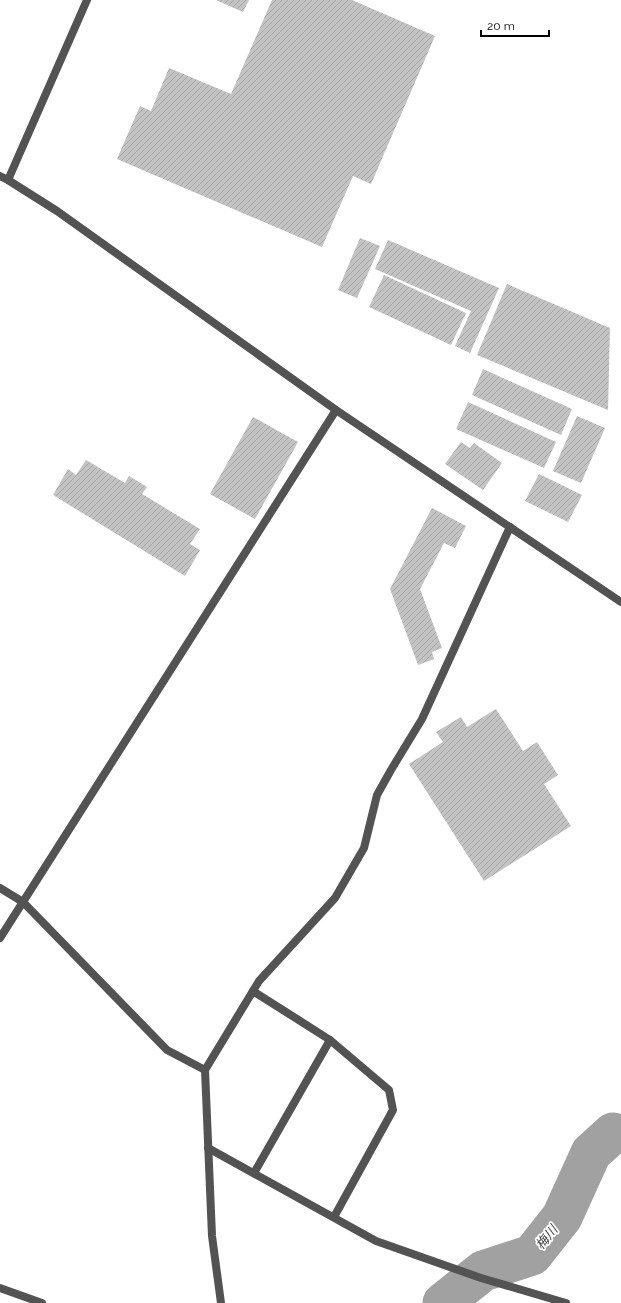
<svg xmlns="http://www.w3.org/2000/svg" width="621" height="1303" font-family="Raleway,'Noto Sans JP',sans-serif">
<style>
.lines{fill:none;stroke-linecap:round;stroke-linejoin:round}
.river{stroke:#a1a1a1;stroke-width:41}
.building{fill:url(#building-hatch)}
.minor{stroke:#535353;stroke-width:8}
.tertiary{stroke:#535353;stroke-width:8}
.labels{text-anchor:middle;stroke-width:3.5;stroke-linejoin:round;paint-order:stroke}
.water-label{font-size:13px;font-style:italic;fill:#424242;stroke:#fff}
</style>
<defs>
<pattern id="building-hatch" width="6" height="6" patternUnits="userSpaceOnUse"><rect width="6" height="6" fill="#c3c3c3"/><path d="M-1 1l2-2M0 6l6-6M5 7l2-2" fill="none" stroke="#a6a6a6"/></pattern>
</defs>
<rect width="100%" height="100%" fill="#fff"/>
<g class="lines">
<polyline class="river" points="443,1303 483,1271 532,1255 562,1217 591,1153 613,1133"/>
</g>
<g class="building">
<polygon points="216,0 249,0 243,12"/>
<polygon points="272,0 352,0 435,36 371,184 353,176 322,247 117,159 140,106 151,111 169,68 231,94"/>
<polygon points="360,238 380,246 357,298 338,290"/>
<polygon points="388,240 499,288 470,353 455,346 471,311 375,269"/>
<polygon points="384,275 466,313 451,345 369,307"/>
<polygon points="507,284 610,328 608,410 477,355"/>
<polygon points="483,369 572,409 561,435 472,395"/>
<polygon points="468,402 556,442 544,468 456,429"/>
<polygon points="577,416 605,428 581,483 553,471"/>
<polygon points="253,417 298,442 255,519 210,494"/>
<polygon points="461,442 470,448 474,443 502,463 483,490 445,464"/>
<polygon points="86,460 125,483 129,476 147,487 142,494 200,529 190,544 200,550 185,576 53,495 68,469 76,475"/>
<polygon points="539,474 582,495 568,522 525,501"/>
<polygon points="432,508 466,526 455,548 444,543 420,589 442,648 432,652 434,659 418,665 390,589"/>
<polygon points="496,709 523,751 537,742 558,775 544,784 571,826 484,881 409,764 443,742 436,732 461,717 467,727"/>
</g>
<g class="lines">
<g class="minor">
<polyline points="8,180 87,0"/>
<polyline points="0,888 23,902 167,1050 205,1070"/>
<polyline points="0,938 336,410"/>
<polyline points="253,991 330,1040 389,1090 393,1110 334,1217"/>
<polyline points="208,1148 376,1241 481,1278 566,1303"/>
<polyline points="254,1173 330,1040"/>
<polyline points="0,1288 42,1303"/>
<polyline points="221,1303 212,1236 205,1070 259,981 335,898 364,848 377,795 391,770 422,719 510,527"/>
</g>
<polyline class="tertiary" points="0,176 8,180 57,211 336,410 621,602"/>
</g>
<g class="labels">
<g class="water-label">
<text transform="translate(546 1237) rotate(-51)" y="5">梅川</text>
</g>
</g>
<path d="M481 30v6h68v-6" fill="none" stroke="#000000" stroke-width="2"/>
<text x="487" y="30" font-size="12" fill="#000000" stroke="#ffffff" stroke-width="3" paint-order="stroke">20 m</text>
</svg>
